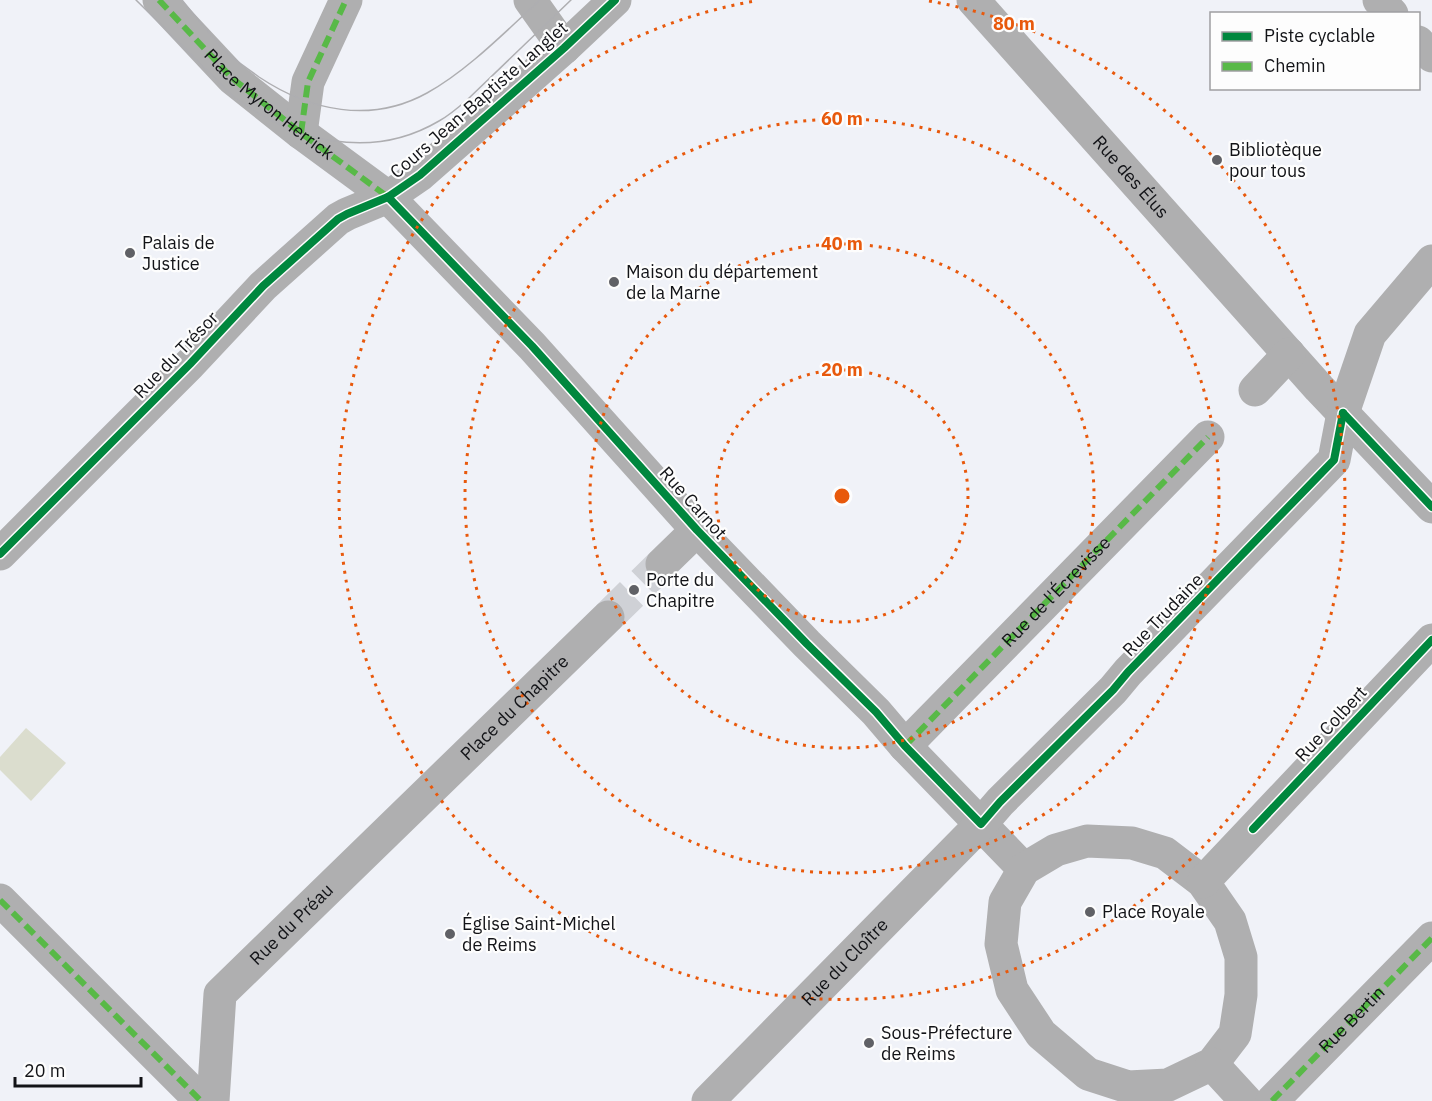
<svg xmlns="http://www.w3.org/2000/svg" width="1432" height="1101" font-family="'IBM Plex Sans',sans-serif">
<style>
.green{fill:#dbddce}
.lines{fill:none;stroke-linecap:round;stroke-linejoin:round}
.street-tunnel{stroke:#cfd1d6;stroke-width:33;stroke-dasharray:33 16;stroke-linecap:butt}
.street{stroke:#afafb0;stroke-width:33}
.tram{stroke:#aeaeb1;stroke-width:1.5}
.quiet{stroke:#58b947;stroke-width:6;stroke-dasharray:12 6;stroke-linecap:butt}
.cycleway-casing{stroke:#fdfdfd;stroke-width:11}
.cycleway{stroke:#00873e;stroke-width:8}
.ring{fill:none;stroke:#e8590c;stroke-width:3;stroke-dasharray:3 6}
.poi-dot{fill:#606166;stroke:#fdfdfd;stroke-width:2}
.labels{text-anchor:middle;stroke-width:4.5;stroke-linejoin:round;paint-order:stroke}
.street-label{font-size:18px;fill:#121317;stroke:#fdfdfd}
.poi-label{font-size:18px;fill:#121317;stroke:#fdfdfd;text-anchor:start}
.centre{fill:#e8590c;stroke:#fdfdfd;stroke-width:3}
.ring-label{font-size:18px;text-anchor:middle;font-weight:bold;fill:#e8590c;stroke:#fdfdfd;stroke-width:4.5;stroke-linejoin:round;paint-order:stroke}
</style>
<rect width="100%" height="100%" fill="#f0f2f8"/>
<polygon class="green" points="26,728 66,763 31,801 0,770 0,757"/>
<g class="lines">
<polyline class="street-tunnel" points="608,617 662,564"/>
<g class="street">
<polyline points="159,0 232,78 301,133 388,197 532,346 697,530 807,644 876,712 905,746 1024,869"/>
<polyline points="530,0 564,48"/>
<path id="s1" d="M973 0 1319 388 1432 507"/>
<polyline points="1379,0 1392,14"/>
<polyline points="1418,42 1432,56"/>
<polyline points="301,133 308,82 346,0"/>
<polyline points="1255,390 1289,354"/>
<polyline points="0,554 190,364 263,286 338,219 347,214 388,197 420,175 564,48 615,0"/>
<polyline points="662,564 697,530"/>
<path id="s2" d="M905 746 1208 437"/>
<polygon points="1087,841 1132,843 1165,853 1203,882 1230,921 1241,957 1241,995 1235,1034 1212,1064 1168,1085 1128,1087 1088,1074 1041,1034 1012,990 1001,944 1005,902 1024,869 1056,850"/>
<polyline points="1203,882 1432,640"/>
<polyline points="0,900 201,1101"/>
<polyline points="1212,1064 1246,1101"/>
<path id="s3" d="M213 1101 220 994 608 617"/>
<path id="s4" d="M708 1101 981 824 1000 802 1113 690 1128 672 1334 460 1343 413 1370 334 1432 261"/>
<path id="s5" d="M1272 1101 1432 938"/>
</g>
<g class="tram">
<path d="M136 0 233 96C293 142 371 161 439 121 450 115 459 107 468 99L571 0"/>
<path d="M182 0C195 16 209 33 223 49 234 60 247 68 259 77 310 111 371 124 427 93 467 71 506 31 540 0"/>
</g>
<g class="quiet">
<path id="s6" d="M159 0 232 78 301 133 388 197"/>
<polyline points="301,133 308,82 346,0"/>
<polyline points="905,746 1208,437"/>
<polyline points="0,900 201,1101"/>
<polyline points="1272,1101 1432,938"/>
</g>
<defs>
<g id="cycleway">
<polyline points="388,197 532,346 697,530 807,644 876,712 905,746 981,824 1000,802 1113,690 1128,672 1334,460 1343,413"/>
<polyline points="1343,413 1432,507"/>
<polyline points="0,554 190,364 263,286 338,219 347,214 388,197 420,175 564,48 615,0"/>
<polyline points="1253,829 1432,640"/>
</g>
</defs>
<use href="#cycleway" class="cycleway-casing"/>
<use href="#cycleway" class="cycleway"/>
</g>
<g class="ring">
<circle cx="842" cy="496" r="126"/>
<circle cx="842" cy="496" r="252"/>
<circle cx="842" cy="496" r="377"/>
<path d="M929 1A503 503 0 1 1 755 1"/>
</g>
<g class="poi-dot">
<circle cx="1217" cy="160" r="6"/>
<circle cx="130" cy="253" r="6"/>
<circle cx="614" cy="282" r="6"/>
<circle cx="634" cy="590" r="6"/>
<circle cx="1090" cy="912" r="6"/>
<circle cx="450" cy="934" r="6"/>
<circle cx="869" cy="1043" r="6"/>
</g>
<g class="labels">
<g class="street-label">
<text transform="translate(479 100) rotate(-41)" y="6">Cours Jean-Baptiste Langlet</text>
<text dy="6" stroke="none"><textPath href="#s6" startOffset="152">Place Myron Herrick</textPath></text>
<text dy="6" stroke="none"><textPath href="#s1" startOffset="237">Rue des Élus</textPath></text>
<text transform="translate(176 355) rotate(-46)" y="6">Rue du Trésor</text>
<text transform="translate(693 503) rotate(48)" y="6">Rue Carnot</text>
<text dy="6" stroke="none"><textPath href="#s2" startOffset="216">Rue de l'Écrevisse</textPath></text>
<text transform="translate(1163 615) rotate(-46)" y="6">Rue Trudaine</text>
<text dy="6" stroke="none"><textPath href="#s3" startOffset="518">Place du Chapitre</textPath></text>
<text transform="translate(1331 724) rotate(-47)" y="6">Rue Colbert</text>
<text dy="6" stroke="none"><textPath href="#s3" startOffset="207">Rue du Préau</textPath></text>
<text dy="6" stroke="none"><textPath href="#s4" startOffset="195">Rue du Cloître</textPath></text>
<text dy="6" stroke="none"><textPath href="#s5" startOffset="114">Rue Bertin</textPath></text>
</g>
<g class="poi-label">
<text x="1229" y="156">Bibliotèque<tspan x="1229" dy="21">pour tous</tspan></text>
<text x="142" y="249">Palais de<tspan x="142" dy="21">Justice</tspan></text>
<text x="626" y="278">Maison du département<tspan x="626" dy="21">de la Marne</tspan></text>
<text x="646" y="586">Porte du<tspan x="646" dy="21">Chapitre</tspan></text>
<text x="1102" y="918">Place Royale</text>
<text x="462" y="930">Église Saint-Michel<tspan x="462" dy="21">de Reims</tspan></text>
<text x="881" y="1039">Sous-Préfecture<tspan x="881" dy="21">de Reims</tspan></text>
</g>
</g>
<circle cx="842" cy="496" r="9" class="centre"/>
<g class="ring-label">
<text x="1014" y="30">80 m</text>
<text x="842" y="125">60 m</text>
<text x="842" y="250">40 m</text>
<text x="842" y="376">20 m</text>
</g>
<rect x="1210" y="12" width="210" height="78" fill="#fdfdfd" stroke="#9f9fa1" stroke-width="1.5"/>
<rect x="1222" y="32" width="30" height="9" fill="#00873e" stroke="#9f9fa1" stroke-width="1.5"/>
<text x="1264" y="42" font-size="18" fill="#121317">Piste cyclable</text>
<rect x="1222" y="62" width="30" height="9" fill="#58b947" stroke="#9f9fa1" stroke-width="1.5"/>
<text x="1264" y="72" font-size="18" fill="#121317">Chemin</text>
<path d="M15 1077v9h126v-9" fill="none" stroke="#121317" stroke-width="3"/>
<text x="24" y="1077" font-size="18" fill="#121317" stroke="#fdfdfd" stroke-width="4.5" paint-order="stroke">20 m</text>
</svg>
